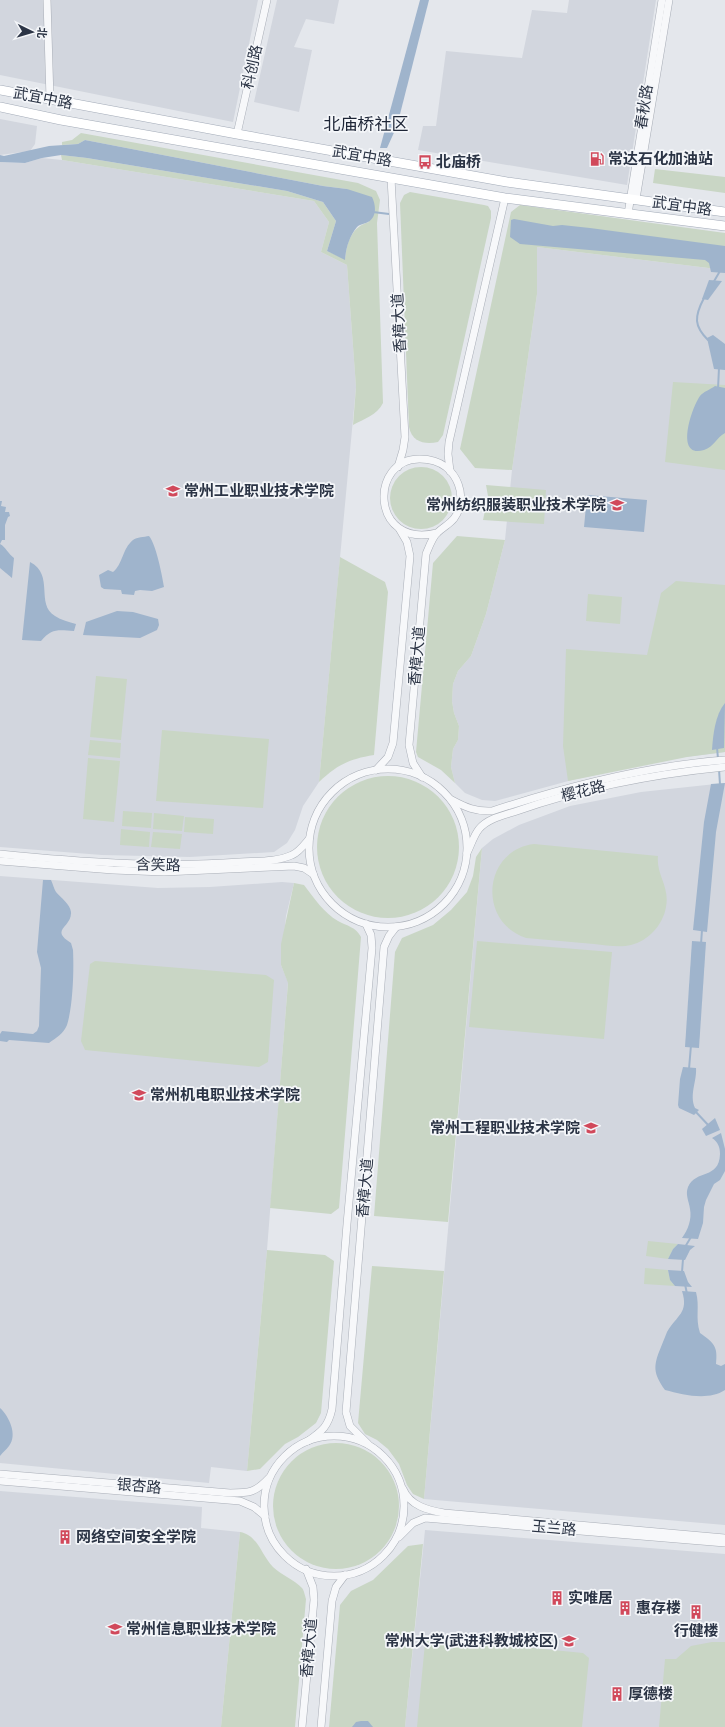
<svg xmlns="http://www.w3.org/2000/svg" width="725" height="1727" font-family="'PT Sans Narrow','Noto Sans SC',sans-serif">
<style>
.built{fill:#d2d6de}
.green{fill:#c9d6c5}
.water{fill:#9fb4cc}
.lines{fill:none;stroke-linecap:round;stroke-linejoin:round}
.stream{stroke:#9fb4cc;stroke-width:2}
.minor-casing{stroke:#a9aeb7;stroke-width:8}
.major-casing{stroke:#a3abb8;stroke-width:10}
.minor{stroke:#f7f8fa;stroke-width:7}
.major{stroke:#fff;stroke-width:9}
.labels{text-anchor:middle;stroke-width:3.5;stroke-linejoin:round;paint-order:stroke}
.street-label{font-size:15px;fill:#2b3445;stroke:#f4f6f9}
.poi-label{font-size:15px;font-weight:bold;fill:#2b3445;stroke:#f4f6f9;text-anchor:start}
.quarter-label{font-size:17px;fill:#1d2536;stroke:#f4f6f9}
</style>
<rect width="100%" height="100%" fill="#e4e7ec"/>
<g class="built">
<polygon points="0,0 258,0 233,122 0,75"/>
<polygon points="277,0 339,0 334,24 306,19 294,47 312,50 299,112 254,102"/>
<polygon points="569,0 656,0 627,185 418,150 423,126 436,126 446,51 522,58 532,10 567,13"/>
<polygon points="0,119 37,126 35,144 30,151 0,155"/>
<polygon points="42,158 62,160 314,201 329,222 321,252 347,265 356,387 319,782 303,806 295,830 287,843 274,852 190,857 102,855 0,847 0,162 25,163"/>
<polygon points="537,247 725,270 725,752 669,759 572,780 495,801 482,800 465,793 455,783 451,767 453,749 458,740 459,726 454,713 452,701 453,684 458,671 471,656 486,614 505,540 512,470 537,294"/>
<polygon points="725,783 725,1525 424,1499 482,848 493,839 519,825 570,806 641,792"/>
<polygon points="0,876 158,888 210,887 282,882 294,883 286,916 281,965 288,982 267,1250 247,1471 211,1467 209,1483 0,1463"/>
<polygon points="0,1491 202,1507 201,1528 240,1532 221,1727 0,1727"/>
<polygon points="425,1530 725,1554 725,1727 405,1727"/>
</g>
<g class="green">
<path d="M81 133 358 183 376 191 380 200 377 223 383 403C377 415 364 419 353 425L356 387 347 265 321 252 329 222 314 201 62 160 61 155 87 158 287 191 323 202 336 221 327 251 345 259C347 243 351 227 369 222L347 189 323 186 85 140 78 144 62 145V142L72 140Z"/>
<polygon points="655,169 725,177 725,193 653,183"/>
<path d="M410 192 484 205 488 206 491 211V218L443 435 438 442C425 445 412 442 409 427L400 203 404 195Z"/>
<polygon points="520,205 725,233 725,270 537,247 537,294 512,470 475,468 460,449 511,212"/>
<polygon points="673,382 725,385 725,470 665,462"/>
<circle cx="421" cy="498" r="31"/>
<polygon points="486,485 546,490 544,524 483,520 488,496"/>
<polygon points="457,536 505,540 486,614 471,656 458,671 453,684 452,701 454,713 459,726 458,740 453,749 451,767 455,783 441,770 418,757 416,752 433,563"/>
<path d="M340 557 385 582 388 592 374 755C349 759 337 765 319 782Z"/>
<polygon points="676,581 725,585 725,752 687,757 568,781 563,746 566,649 647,655 661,593"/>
<polygon points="588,594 622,597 620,624 586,621"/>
<polygon points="96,676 127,679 121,740 90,737"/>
<polygon points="162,730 269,739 263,808 156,801"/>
<polygon points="90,740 121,743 120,758 88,755"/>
<polygon points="88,758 120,761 114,822 83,819"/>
<circle cx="388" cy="847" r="71"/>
<polygon points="123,811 152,813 151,828 122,826"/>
<polygon points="154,813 184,816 182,831 153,829"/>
<polygon points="185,817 214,819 213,834 184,832"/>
<polygon points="121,829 150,832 149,847 120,845"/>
<polygon points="153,832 182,834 180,849 151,847"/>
<path d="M534 844 658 856C656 875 670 886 666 907 663 925 648 941 631 945 619 948 606 945 594 944 571 942 549 940 526 938 477 922 483 850 534 844Z"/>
<polygon points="482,848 448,1222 374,1216 395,952 402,938 433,925 451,910 467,892 473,876 476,857"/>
<path d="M294 883 304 885C314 898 324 913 338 921 347 926 356 927 361 937L339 1208 331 1214 270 1208 288 983 281 965V944Z"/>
<polygon points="477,941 612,952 604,1039 469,1027"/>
<polygon points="95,961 266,975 274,980 268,1062 259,1067 85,1050 81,1041 90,964"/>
<polygon points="648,1241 678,1244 673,1249 668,1259 646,1256"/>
<polygon points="267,1250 325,1255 334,1261 321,1413 316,1423 298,1437 285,1444 260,1469 247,1471"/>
<polygon points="372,1266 444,1271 424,1499 413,1494 407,1485 399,1464 388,1449 377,1440 365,1434 358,1423"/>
<polygon points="645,1268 668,1270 670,1280 675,1286 644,1284"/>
<circle cx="336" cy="1506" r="63"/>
<path d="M240 1532C258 1535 261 1555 273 1567 281 1575 295 1580 302 1588 304 1590 305 1596 306 1599L295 1727H221Z"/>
<polygon points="423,1544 405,1727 329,1727 340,1605 351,1591 373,1580 408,1546"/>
<polygon points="431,1638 583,1653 589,1658 582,1727 417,1727 425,1643"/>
<polygon points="712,1642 725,1642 725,1727 659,1727 665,1659 676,1659 691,1646"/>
</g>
<g class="water">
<polygon points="420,0 429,0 397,126 387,148 380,148"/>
<path d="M85 140 323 186 347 189 372 197C376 205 377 217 368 222 364 224 360 224 357 227 349 237 346 248 345 260L327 251 336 221 323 202 287 191 87 158 61 155 42 158 25 163 0 162V155L4 156 49 146 78 144Z"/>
<polygon points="514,219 553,226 562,225 590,228 725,246 725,273 711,272 709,263 705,260 520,244 510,237 511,220"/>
<polygon points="709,280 722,281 708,300 702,299"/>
<polygon points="713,335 725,344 725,370 714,369 707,338"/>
<path d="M715 386 725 388V433C716 438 714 447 704 450 674 459 692 407 700 396 703 392 711 389 715 386Z"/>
<polygon points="587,495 647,500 644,532 584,527"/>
<path d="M0 501H2L1 506 6 507 5 512H9L10 516 8 517 5 525V540H2L0 544C6 547 8 554 14 558L12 578 0 568Z"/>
<path d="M149 536C156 544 162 575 164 587L152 591 140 590 135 591 134 595 122 594 121 590 104 589 101 587 99 575 108 570 113 572C123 564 122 549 133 540 137 537 144 537 149 536Z"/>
<path d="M30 562C55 575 35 604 55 616 61 620 69 622 76 624L74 631C58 630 52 628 41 641L22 640Z"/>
<polygon points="117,611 133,612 158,619 159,625 157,630 140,638 83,635 86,622"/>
<path d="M725 703 724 748 712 750C713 735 715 715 725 703Z"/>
<polygon points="725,783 716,832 707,932 693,930 704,822 711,784"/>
<path d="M43 880H51C53 884 54 889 56 892 61 898 70 904 71 912 72 928 49 929 71 943L73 950C74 970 73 1006 67 1025 64 1033 56 1038 49 1043L9 1040 7 1042 0 1041V1034L2 1031 33 1034 37 1031 39 1026 41 968 37 952Z"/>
<polygon points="692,941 706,942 699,1048 685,1047"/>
<path d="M683 1067 696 1068C697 1081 689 1095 695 1108L699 1110 694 1115 679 1108 678 1105 680 1079Z"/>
<polygon points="715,1118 720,1130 706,1136 702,1129"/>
<path d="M721 1133 725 1149V1171L720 1180 714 1184 706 1200 704 1207 703 1223 698 1239 682 1238C688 1230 692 1219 690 1209 689 1201 685 1195 688 1187 696 1169 719 1180 720 1154 720 1147 718 1142 712 1138Z"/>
<polygon points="678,1244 695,1246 690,1250 685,1260 668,1259 673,1249"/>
<polygon points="668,1270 684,1271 688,1282 692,1287 675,1286 670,1280"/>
<path d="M682 1291 696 1292C700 1307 695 1317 700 1333 714 1343 718 1346 716 1364L721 1366 725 1364V1390C708 1401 684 1395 665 1390 653 1373 653 1366 661 1347 663 1342 665 1337 667 1332 677 1315 689 1313 682 1291Z"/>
<path d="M0 1408C9 1416 18 1435 9 1446 6 1450 3 1452 0 1456Z"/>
<polygon points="361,1721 368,1721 373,1727 352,1727 356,1722"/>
</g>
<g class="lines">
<g class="stream">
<polyline points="373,212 389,214"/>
<polyline points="713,283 720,271"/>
<path d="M704 298C694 317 694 326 708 340"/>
<polyline points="718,389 719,368"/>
<polyline points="717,747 718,759"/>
<polyline points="719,769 720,785"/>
<polyline points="701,944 702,930"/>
<polyline points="689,1069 691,1045"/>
<polyline points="695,1111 710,1127"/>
<polyline points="685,1247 691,1237"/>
<polyline points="682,1272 683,1259"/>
<polyline points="685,1284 687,1294"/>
</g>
<defs>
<g id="minor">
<polyline points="47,0 50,99"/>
<polyline points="237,134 267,0"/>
<polyline points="391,178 405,437 403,450 398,467"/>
<polyline points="636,199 669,0"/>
<polyline points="628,214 662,0"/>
<polyline points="450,471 448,454 449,442 505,198"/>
<circle cx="388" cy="848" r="79"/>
<polyline points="376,770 388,757 393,743 410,556 407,542 400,530"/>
<path d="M422 777 413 763 409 745 426 554C429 547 432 538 437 533 448 523 456 522 460 505 463 491 457 476 446 467 438 461 430 459 420 459 369 458 370 549 437 533"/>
<path d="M452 800C465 807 476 812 492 811 568 786 645 766 725 760"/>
<path d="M467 853C471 845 474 835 479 829 488 818 505 815 517 811 585 787 654 774 725 767"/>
<path d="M0 854C80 862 160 868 240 862 257 861 277 862 292 855 299 852 304 845 309 839"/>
<polyline points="0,861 113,870 164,872 294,866 304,868 313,874"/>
<circle cx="334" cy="1506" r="70"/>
<path d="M308 1441C322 1431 328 1427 332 1409L347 1224 372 948 371 935 366 924"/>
<polyline points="368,1444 350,1426 346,1412 384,947 389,936 396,927"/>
<path d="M0 1474 230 1493C249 1493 255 1493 269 1478"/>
<polyline points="0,1481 240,1501 254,1507 265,1516"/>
<path d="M403 1489C410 1506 428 1510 444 1513L725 1538"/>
<polyline points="399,1537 413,1523 425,1518 725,1543"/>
<polyline points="302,1727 314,1600 313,1587 306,1569"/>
<polyline points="321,1727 332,1601 336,1587 345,1575"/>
</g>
<g id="major">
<polyline points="0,90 237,134 507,182 725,212"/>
<polyline points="0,107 61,120 505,198 725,226"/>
</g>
</defs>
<use href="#minor" class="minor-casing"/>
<use href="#major" class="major-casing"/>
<use href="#minor" class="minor"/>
<use href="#major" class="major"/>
</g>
<defs>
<symbol id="fuel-bare" viewBox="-9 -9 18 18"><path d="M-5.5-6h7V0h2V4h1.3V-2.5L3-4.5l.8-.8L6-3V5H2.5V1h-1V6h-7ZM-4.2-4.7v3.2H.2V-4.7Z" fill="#d1495b" stroke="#f4f6f9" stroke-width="2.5" paint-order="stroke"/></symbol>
<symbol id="bus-bare" viewBox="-9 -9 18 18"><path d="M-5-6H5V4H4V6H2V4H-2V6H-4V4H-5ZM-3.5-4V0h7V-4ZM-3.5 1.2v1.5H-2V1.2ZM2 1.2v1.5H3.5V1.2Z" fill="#d1495b" stroke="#f4f6f9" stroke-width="2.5" paint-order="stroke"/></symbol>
<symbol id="university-bare" viewBox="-9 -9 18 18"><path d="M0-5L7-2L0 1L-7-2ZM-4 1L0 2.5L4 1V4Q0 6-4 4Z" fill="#d1495b" stroke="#f4f6f9" stroke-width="2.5" paint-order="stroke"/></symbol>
<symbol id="building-bare" viewBox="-9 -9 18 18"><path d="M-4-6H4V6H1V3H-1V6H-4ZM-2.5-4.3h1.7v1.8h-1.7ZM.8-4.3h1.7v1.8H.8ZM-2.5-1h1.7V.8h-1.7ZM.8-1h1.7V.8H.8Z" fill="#d1495b" stroke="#f4f6f9" stroke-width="2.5" paint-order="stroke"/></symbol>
</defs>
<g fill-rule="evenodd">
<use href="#fuel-bare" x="587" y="149" width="20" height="20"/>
<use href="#bus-bare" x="415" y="152" width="20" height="20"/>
<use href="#university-bare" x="163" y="481" width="20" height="20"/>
<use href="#university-bare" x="607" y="495" width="20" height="20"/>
<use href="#university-bare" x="129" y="1085" width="20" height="20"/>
<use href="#university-bare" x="581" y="1118" width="20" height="20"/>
<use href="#building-bare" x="55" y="1527" width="20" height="20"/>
<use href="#building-bare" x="547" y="1588" width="20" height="20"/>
<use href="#building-bare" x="615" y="1598" width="20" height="20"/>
<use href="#building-bare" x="686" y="1602" width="20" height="20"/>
<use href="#university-bare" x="105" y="1619" width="20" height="20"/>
<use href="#university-bare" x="559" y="1631" width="20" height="20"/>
<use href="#building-bare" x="607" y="1684" width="20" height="20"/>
</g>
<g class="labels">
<g class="street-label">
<text transform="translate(252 67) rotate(-77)" y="5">科创路</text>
<text transform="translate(43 98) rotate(11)" y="5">武宜中路</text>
<text transform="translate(644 107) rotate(-81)" y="5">春秋路</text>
<text transform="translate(362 156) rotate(10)" y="5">武宜中路</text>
<text transform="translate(682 206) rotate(8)" y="5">武宜中路</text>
<text transform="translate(399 323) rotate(-93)" y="5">香樟大道</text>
<text transform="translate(417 656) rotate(-85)" y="5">香樟大道</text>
<text transform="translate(583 791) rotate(-14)" y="5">樱花路</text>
<text transform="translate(158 865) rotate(1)" y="5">含笑路</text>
<text transform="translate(365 1188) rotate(-85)" y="5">香樟大道</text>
<text transform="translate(139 1486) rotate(5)" y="5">银杏路</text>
<text transform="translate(554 1528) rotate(5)" y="5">玉兰路</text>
<text transform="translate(309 1648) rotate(-85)" y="5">香樟大道</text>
</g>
<g class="poi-label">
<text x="608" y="164">常达石化加油站</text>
<text x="436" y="167">北庙桥</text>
<text x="184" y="496">常州工业职业技术学院</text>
<text x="606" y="510" text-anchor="end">常州纺织服装职业技术学院</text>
<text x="150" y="1100">常州机电职业技术学院</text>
<text x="580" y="1133" text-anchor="end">常州工程职业技术学院</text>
<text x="76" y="1542">网络空间安全学院</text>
<text x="568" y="1603">实唯居</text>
<text x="636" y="1613">惠存楼</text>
<text x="126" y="1634">常州信息职业技术学院</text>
<text x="696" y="1636" text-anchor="middle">行健楼</text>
<text x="558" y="1646" text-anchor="end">常州大学(武进科教城校区)</text>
<text x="628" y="1699">厚德楼</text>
</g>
<g class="quarter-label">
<text x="366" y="130">北庙桥社区</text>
</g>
</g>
<g transform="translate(32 32) rotate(95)" stroke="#f4f6f9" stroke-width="3" paint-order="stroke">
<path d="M0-3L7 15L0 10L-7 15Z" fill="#2b3445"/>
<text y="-6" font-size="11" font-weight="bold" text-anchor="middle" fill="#2b3445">北</text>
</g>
</svg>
